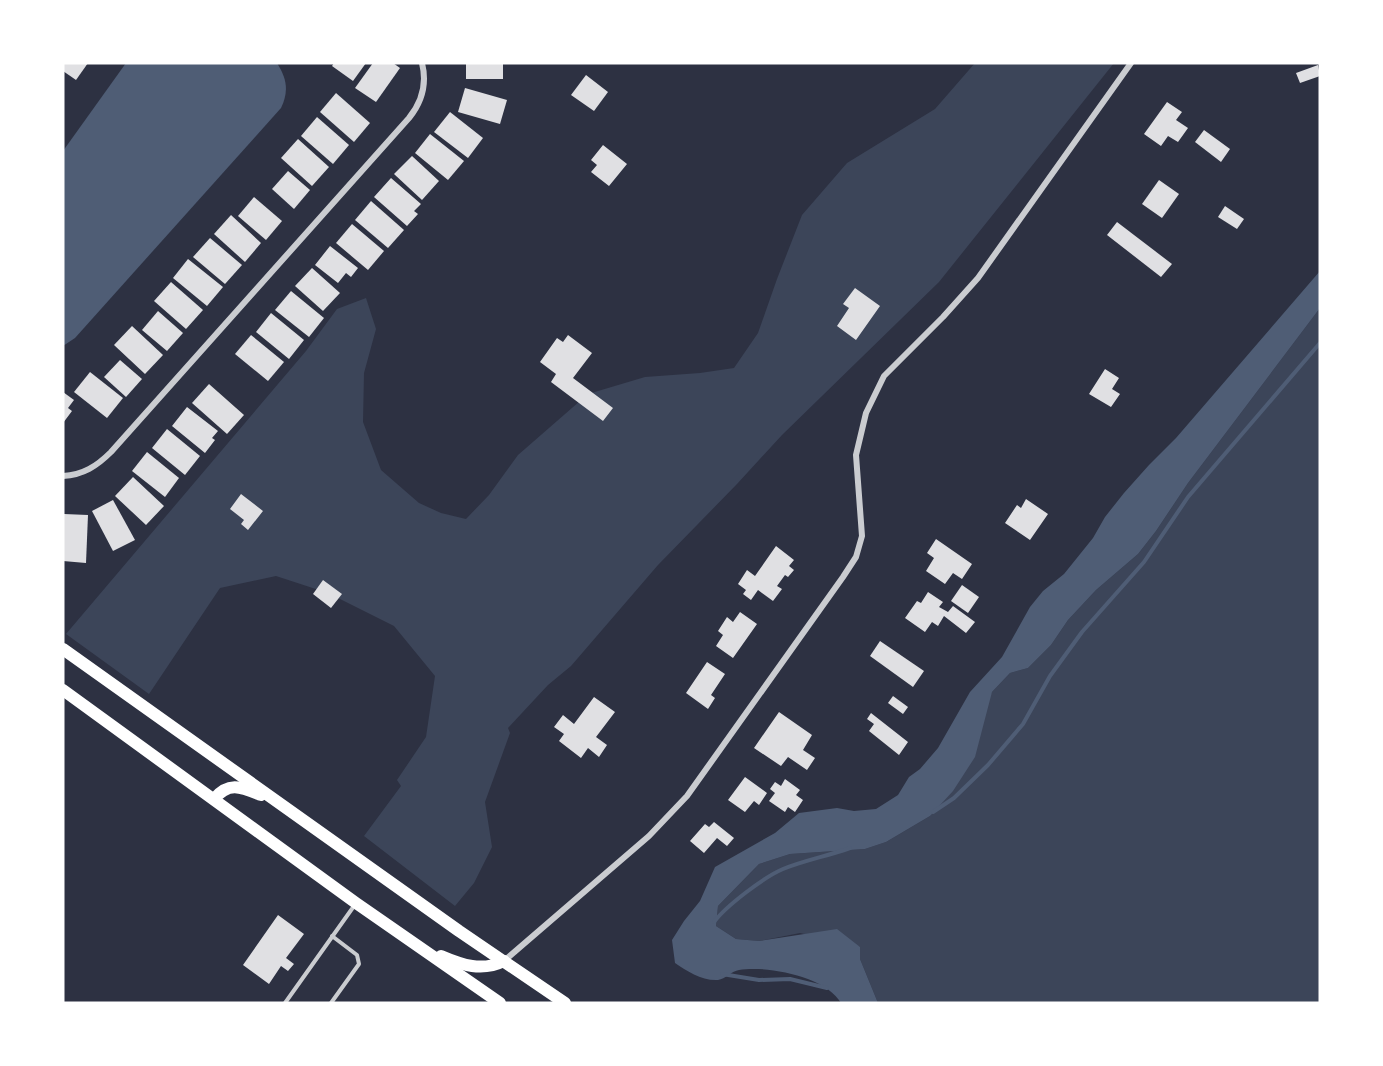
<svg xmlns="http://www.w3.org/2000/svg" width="1383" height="1066" font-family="Jost,sans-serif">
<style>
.green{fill:#3c4559}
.water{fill:#4f5d75}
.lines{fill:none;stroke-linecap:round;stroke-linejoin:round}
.stream{stroke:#4f5d75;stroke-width:4}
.building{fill:#e0e0e3}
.service{stroke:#caccd0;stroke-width:4}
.minor{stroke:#caccd0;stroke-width:6}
.primary{stroke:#fff;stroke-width:12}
</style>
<rect width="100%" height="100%" fill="#2d3142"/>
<g class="green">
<polygon points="975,63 1114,63 939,282 782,435 737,484 658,565 571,666 548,685 508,728 510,733 485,802 492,847 474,883 455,906 364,836 401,786 397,780 426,737 435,676 394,626 328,593 276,576 220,588 149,694 66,634 306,351 337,309 366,298 376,329 364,373 363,422 381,470 419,503 441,513 466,519 489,495 518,455 588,394 645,377 700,373 734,368 758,333 777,279 802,215 847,163 935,109"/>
<polygon points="1320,308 1320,1003 878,1003 860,959 860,947 800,933 759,941 736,939 716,926 718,906 759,864 790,854 865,849 886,842 930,816 992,692 1010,673 1028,668 1051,645 1068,620 1096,590 1138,554 1156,531 1188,483"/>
</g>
<g class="water">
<path d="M126 63H277C287 79 289 91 281 108L75 338 63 346V151Z"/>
<path d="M1320 271V308L1188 483 1156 531 1138 554 1096 590 1068 620 1051 645 1028 668 1010 673 992 692 975 757 953 791 930 816 886 842 865 849 790 854 759 864 718 906 716 926 736 939 759 941 837 929 860 947V959L878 1003H841C827 977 767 965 739 970 732 971 725 979 718 980 702 981 687 971 675 963L672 940 684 921 700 901 715 867 775 833 799 813 837 808 854 811 876 809 898 795 909 777 920 769 938 748 970 692 1002 657 1030 607 1043 591 1064 574 1093 538 1105 517 1124 493 1149 465 1176 438Z"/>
</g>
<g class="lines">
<g class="stream">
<polyline points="933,812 954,798 988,765 1023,724 1050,676 1082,632 1144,562 1188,497 1320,343"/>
<path d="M714 922C726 906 764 877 783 869 805 860 828 856 850 848"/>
<polyline points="722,974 759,980 790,979 827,988"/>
</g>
</g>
<g class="building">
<polygon points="63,63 88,63 76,80 63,71"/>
<polygon points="334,63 366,63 353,81 332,66"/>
<polygon points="373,63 393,63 400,68 376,102 355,88"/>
<rect x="466" y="63" width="37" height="16"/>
<polygon points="1318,65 1320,76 1300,83 1296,73"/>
<polygon points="586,75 608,92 594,111 571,95"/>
<polygon points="465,88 507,100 500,124 458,112"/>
<polygon points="336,93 370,123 354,142 320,112"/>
<polygon points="1167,102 1182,112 1176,120 1188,128 1178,142 1168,136 1161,146 1144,134"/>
<polygon points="450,112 483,138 468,158 434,132"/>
<polygon points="317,117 349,145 333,164 301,136"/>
<polygon points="1204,130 1230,149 1221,162 1195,142"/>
<polygon points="430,134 464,161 448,180 415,153"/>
<polygon points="298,139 329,167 312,186 281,158"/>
<polygon points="603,145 627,164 609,186 591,172 597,165 591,160"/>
<polygon points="412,156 439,181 422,200 394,174"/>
<polygon points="288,171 310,190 294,209 272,189"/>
<polygon points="391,178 421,204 414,211 418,214 407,226 374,197"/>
<polygon points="1159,180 1179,194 1162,218 1142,204"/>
<polygon points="254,197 282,221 266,240 238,216"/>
<polygon points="371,201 404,230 388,248 355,220"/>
<polygon points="1225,206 1244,219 1237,229 1218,217"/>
<polygon points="231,215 261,243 245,262 214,234"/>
<polygon points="1117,222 1172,264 1161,277 1107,235"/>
<polygon points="352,224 384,251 368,270 336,243"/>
<polygon points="210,238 242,265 225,284 193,257"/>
<polygon points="330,246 358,268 351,277 346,273 338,283 315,265"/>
<polygon points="188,259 223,287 207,306 173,278"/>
<polygon points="312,268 340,293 323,311 295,286"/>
<polygon points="171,282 203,310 186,329 154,301"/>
<polygon points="855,288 880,306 856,340 837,326 849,308 843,304"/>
<polygon points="291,291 324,318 309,337 275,310"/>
<polygon points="158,311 183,333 167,351 142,330"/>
<polygon points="271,313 304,340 289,359 256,332"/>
<polygon points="132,326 163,355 145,374 114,345"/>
<polygon points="251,335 284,362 268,381 235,354"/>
<polygon points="568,335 592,353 573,378 613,408 603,421 551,382 556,374 540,362 557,338 563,342"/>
<polygon points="120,360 142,379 126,397 104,377"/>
<polygon points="1105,369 1119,378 1112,389 1120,394 1111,407 1089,394"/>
<polygon points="90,372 123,398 107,418 74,392"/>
<polygon points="209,384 244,415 227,434 192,403"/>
<polygon points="63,392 74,400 68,408 72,411 63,423"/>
<polygon points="187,407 218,431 212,438 215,440 205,453 172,426"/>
<polygon points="167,429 200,456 185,475 152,448"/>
<polygon points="147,452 179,478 165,497 132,471"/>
<polygon points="133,477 164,506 146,525 115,496"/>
<polygon points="241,494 263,511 248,530 241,524 244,520 230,509"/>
<polygon points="1026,499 1048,514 1030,540 1005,523 1017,505 1021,508"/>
<polygon points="113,500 135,540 113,551 92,511"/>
<polygon points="64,514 88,515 86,563 63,561"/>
<polygon points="936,539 972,564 962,579 953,573 945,584 926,571 934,558 927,553"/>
<polygon points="776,546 794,560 789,566 794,570 788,577 785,575 777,586 782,589 773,601 758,590 751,600 743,594 746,590 738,584 747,570 755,576"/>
<polygon points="323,580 342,594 331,608 313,594"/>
<polygon points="962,585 979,597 968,613 951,601"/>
<polygon points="928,592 943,602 939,607 948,612 953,606 975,622 966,633 944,616 938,626 932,622 925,632 905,618 917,601 921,603"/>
<polygon points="740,612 757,624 733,658 716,646 723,635 718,631 727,617 733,622"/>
<polygon points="880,641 924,671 913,687 870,656"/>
<polygon points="707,662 725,674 711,695 715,698 708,709 686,693"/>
<polygon points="893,696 908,707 903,714 888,703"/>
<polygon points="594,697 615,712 596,737 607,745 599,757 588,748 581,758 559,741 564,734 554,727 563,715 574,724"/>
<polygon points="779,712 812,735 803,750 815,758 807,770 788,757 781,766 754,748"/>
<polygon points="871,713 908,742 899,755 869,731 874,724 867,719"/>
<polygon points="745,777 767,793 759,805 754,801 745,812 728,800"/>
<polygon points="785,779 800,790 796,795 803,800 795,812 788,807 785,812 769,801 775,793 770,789 775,782 781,786"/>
<polygon points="714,822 734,838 727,846 717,838 704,853 690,841 705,824 709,827"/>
<polygon points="278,915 304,934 286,958 294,964 288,971 281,966 269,984 243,965"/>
</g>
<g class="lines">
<g class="service">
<polyline points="285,1003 354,906"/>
<polyline points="331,1003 359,964 357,955 332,936"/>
</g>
<g class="minor">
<path d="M63 476C83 475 97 466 111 452L409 118C422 102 427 83 422 63"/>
<polyline points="504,961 649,836 687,796 843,577 856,557 862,536 856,455 866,413 884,376 943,317 978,278 1131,63"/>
</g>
<g class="primary">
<polyline points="63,649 459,931 565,1003"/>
<polyline points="63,690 356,903 500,1003"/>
<path d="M214 799C229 781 241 787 261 795"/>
<path d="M441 956C462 965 482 972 504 961"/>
</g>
</g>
<rect width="1383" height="1066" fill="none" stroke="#ffffff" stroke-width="129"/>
</svg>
